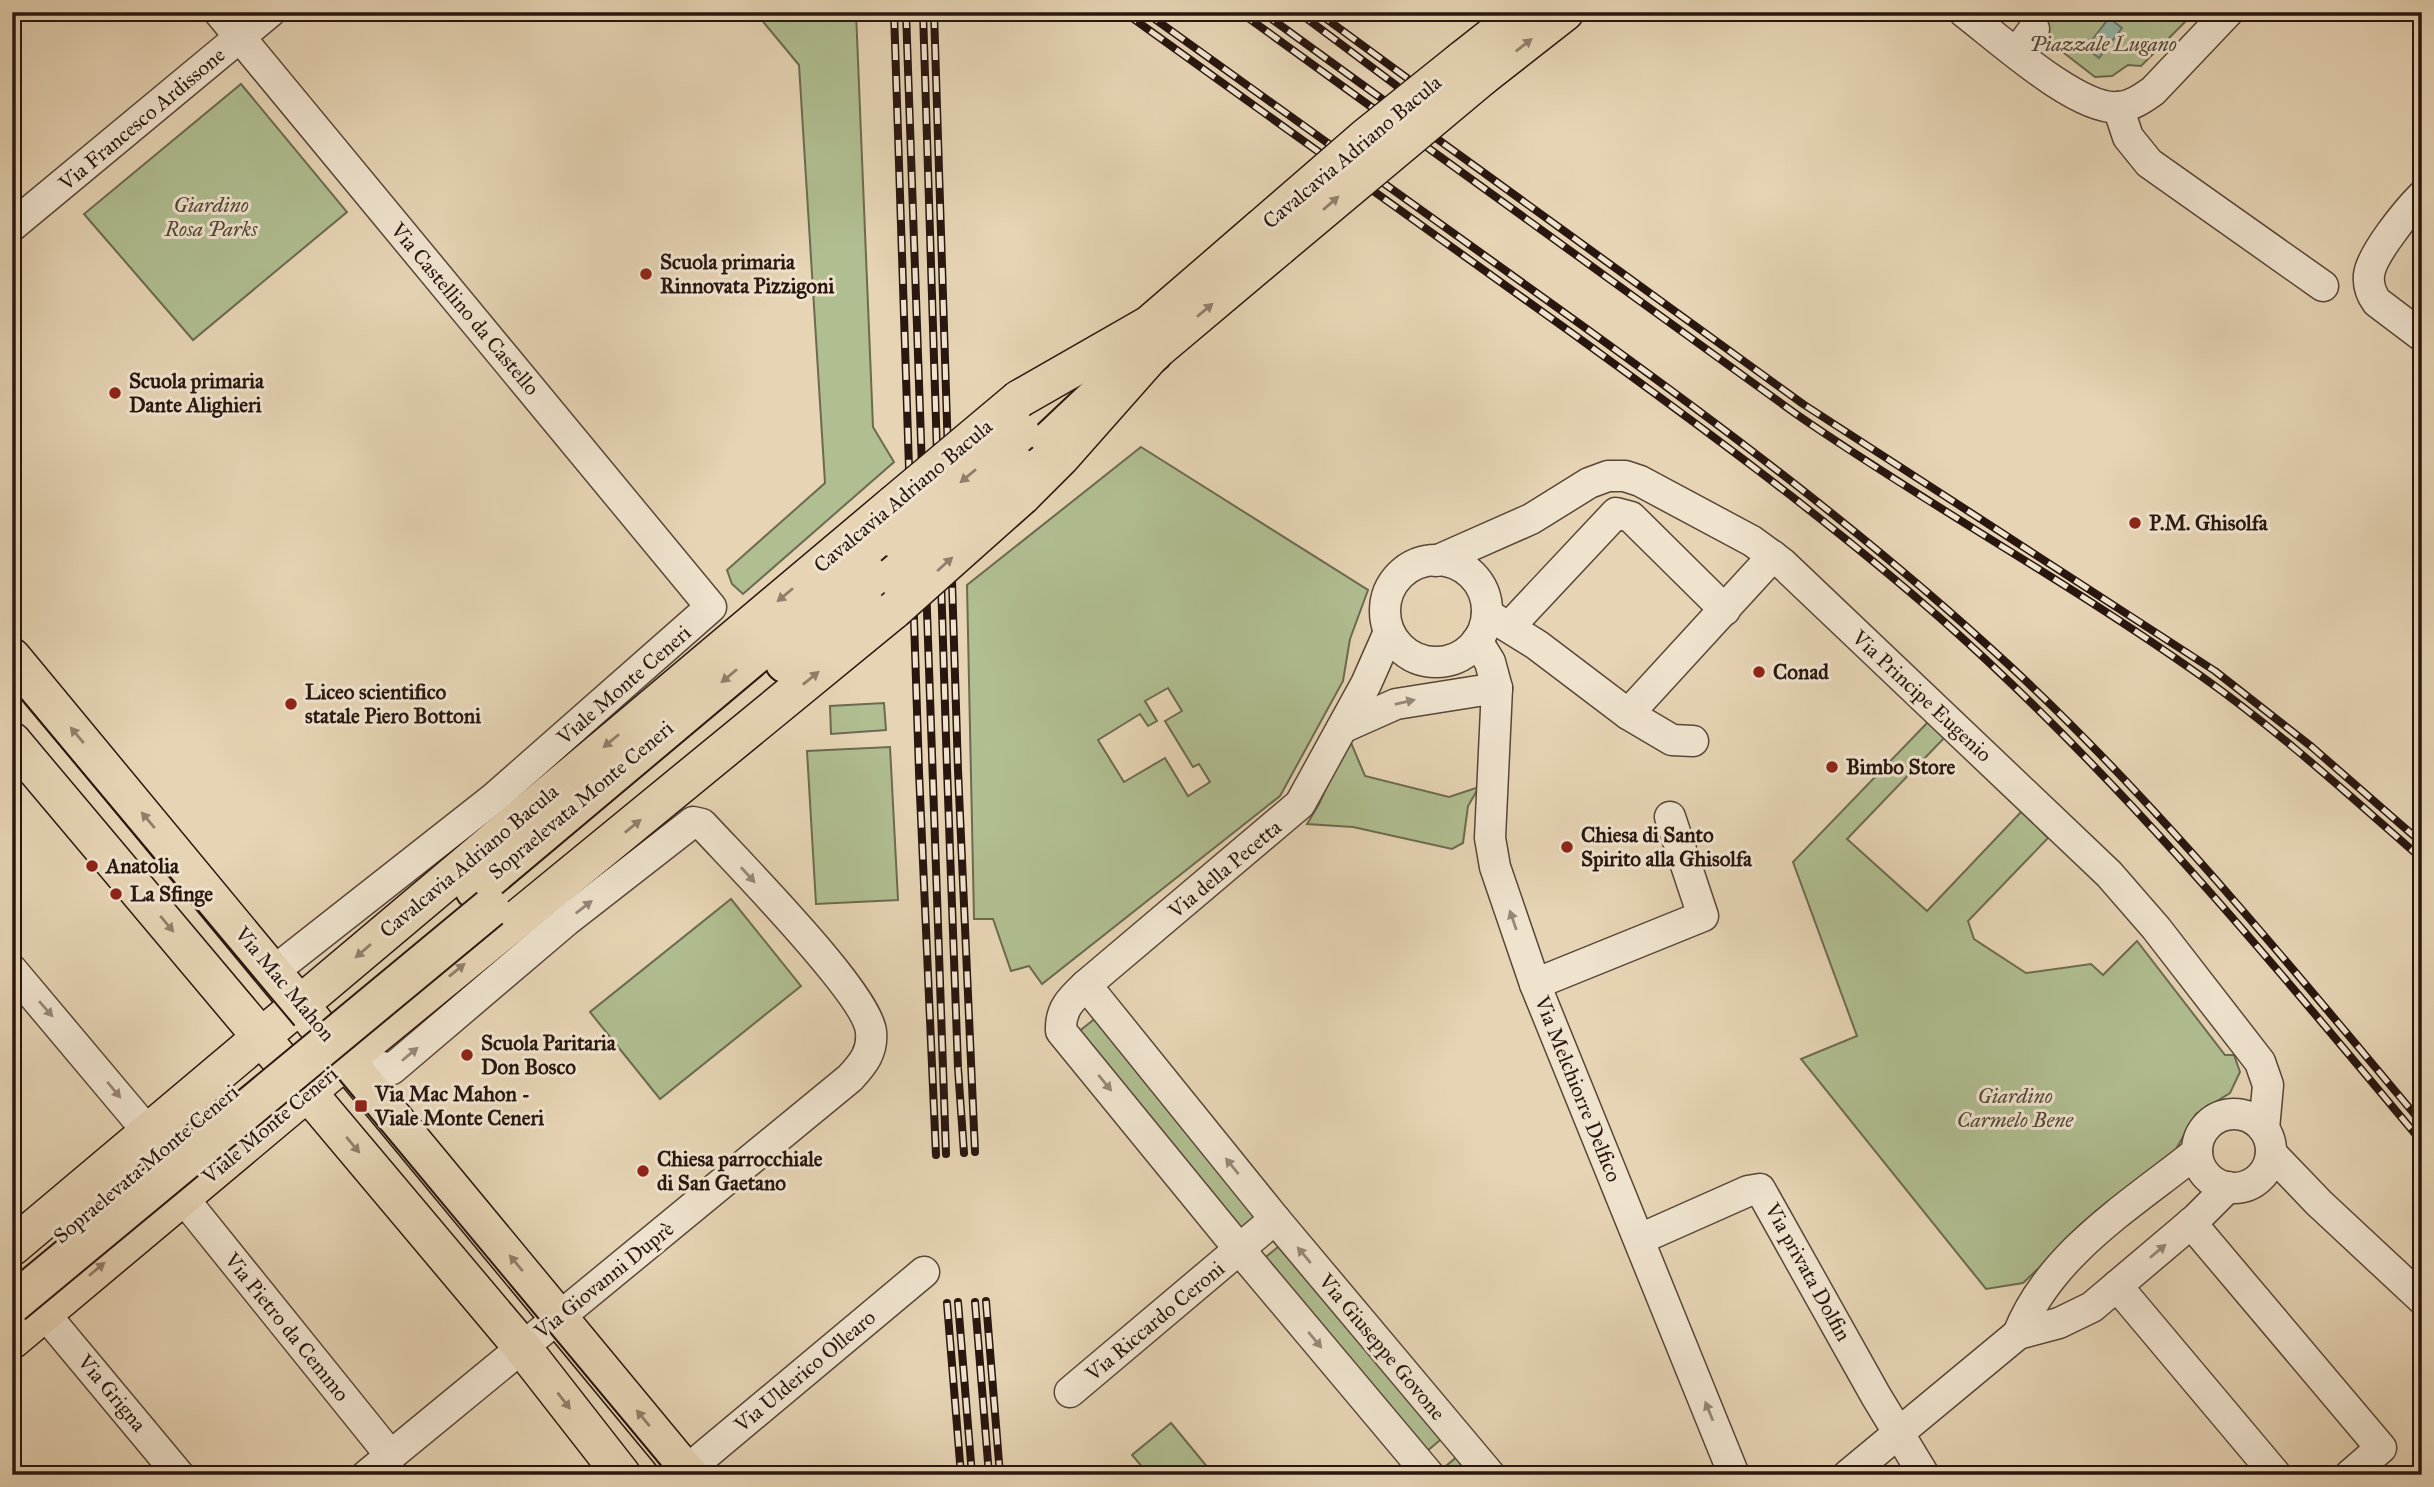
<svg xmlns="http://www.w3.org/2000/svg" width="2434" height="1487" font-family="'IM FELL Great Primer',serif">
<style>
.green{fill:#b0be91;stroke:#6c6a50;stroke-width:2;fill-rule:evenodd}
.water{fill:#96b8ac;stroke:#6a776d;stroke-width:2}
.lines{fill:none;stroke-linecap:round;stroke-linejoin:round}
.minor-casing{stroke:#584638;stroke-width:33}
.major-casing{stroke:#29160f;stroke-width:40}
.highway-casing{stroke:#29160f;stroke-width:42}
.minor{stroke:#efe3ce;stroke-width:30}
.major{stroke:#e6d4b4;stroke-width:37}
.highway{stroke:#e6d4b4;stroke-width:38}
.tram{stroke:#29160f;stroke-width:2}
.rail-casing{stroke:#29160f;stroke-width:8}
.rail{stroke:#efe3ce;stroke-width:5;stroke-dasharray:16;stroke-linecap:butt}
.major-bridge-casing{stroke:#29160f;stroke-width:40;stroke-linecap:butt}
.highway-bridge-casing{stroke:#29160f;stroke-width:42;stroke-linecap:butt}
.major-bridge{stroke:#e6d4b4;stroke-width:37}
.highway-bridge{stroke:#e6d4b4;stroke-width:38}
.oneway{fill:#917e6a}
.oneway2{fill:#968778}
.poi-dot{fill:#8f2418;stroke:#efe3ce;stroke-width:2.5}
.labels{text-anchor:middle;stroke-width:6;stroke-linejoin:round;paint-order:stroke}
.park-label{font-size:21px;font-style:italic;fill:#524836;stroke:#efe3ce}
.street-label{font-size:21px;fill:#29160f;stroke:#efe3ce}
.poi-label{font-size:21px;font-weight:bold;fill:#29160f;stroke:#efe3ce;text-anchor:start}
</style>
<rect width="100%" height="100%" fill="#e6d4b4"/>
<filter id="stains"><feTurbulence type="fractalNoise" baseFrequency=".00286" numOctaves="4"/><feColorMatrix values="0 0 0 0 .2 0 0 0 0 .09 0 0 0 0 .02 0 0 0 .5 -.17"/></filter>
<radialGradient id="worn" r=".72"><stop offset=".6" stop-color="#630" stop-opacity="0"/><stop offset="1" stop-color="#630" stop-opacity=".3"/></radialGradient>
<g class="green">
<polygon points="755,12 856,12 873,427 894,462 743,594 732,584 727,570 825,483 799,65"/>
<polygon points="2011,12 2195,12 2141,66 2128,65 2112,76 2095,77"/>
<polygon points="241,84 347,212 193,340 84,214"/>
<path d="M1141 447 1368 590 1350 639 1343 681 1280 796 1042 984 1029 966 1011 971 993 919H974L967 585ZM1168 688 1182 711 1165 721 1193 767 1199 764 1210 782 1188 796 1165 758 1124 782 1098 740 1140 714 1148 726 1157 721 1145 701Z"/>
<polygon points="884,703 886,730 831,734 830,706"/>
<polygon points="1929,721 1946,736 1847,839 1927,911 2022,811 2048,838 1968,921 1974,939 2026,973 2091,964 2103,975 2137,941 2225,1055 2234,1055 2240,1072 2230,1093 2196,1114 2171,1158 2077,1232 2023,1283 1986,1289 1801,1059 1857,1036 1793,862"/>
<polygon points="1349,738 1365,776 1449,797 1479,787 1468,806 1463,843 1452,849 1353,827 1307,824 1319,804"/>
<polygon points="890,747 898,900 816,904 807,751"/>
<polygon points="731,899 801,986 660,1099 590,1012"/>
<polygon points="1097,1017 1258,1215 1238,1232 1077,1033"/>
<polygon points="1283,1243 1446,1435 1426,1452 1262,1260"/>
<polygon points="1171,1423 1214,1475 1149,1475 1132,1455"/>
<polygon points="1459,1455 1475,1475 1444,1475 1440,1471"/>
</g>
<polygon class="water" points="2109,18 2122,28 2099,58 2086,48"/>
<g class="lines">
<defs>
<g id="minor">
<polyline points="219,12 711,607 494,798 274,971"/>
<path d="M1964 12C1997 37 2079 112 2119 107 2132 106 2143 98 2153 91L2228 12"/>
<polyline points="2017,52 2034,29"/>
<polyline points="2118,107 2128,137 2149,163 2323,286"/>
<path d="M2422 196C2407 211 2371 255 2369 275 2368 285 2371 294 2377 302L2422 336"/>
<polyline points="12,226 270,12"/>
<circle cx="1436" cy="611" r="51"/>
<polyline points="1436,561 1531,519 1589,483 1608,476 1625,476 1640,481 1752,541 1782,563 2109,874 2156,928 2260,1062 2268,1085 2264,1129"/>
<polyline points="1487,614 1537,645 1628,714 1773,556"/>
<polyline points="1509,627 1616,513 1631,517 1725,610"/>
<path d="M1389 632 1366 684 1300 804 1086 985C1071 999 1060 1009 1061 1031L1240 1250 1429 1475"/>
<polyline points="1477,641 1490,662 1497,688 1490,838 1495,867 1535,984 1734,1475"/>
<polyline points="1628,714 1672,740 1693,741"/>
<polyline points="1342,728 1396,704 1497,688"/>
<polyline points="12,970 149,1133"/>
<polyline points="1535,984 1703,916 1670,817"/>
<polyline points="1086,985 1275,1219 1490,1475"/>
<path d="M348 1060 392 1069 566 921 693 822 702 824C734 859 868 994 871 1032 873 1052 863 1064 850 1078L367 1475"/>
<circle cx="2234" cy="1151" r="37"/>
<polyline points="2271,1153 2319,1203 2422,1299"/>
<polyline points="183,1198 391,1456"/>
<polyline points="2191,1223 2381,1448 2350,1475"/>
<polyline points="1640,1239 1748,1191 1760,1189 1876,1396 1924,1475"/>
<polyline points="2117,1286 2276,1475"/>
<polyline points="44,1313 179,1475"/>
<path d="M2018 1334C2050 1253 2131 1205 2197 1152"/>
<polyline points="1070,1392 1275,1219"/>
<polyline points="686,1471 924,1272"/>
<polyline points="1848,1475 2018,1334 2059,1323 2092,1307 2196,1219 2228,1187"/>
</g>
<g id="major">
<polyline points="1462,60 1523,12"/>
<polyline points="1482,77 1565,12"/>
<polyline points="1019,399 1150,324 1261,228"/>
<polyline points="1022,496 1061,457 1153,353 1279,247"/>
<polyline points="12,657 689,1475"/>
<polyline points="12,741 522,1347 622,1475"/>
<polyline points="12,1247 894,504"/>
<polyline points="12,1340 372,1038 894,610"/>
</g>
<g id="highway">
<polyline points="1021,468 1095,398 1153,353"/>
<polyline points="785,663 894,576"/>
<polyline points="475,890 894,538"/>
</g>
</defs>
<use href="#minor" class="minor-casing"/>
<use href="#major" class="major-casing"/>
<use href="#highway" class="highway-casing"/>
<use href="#minor" class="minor"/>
<use href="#major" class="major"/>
<use href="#highway" class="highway"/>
<g class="tram">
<polyline points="12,688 294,1025"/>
<polyline points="323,1060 669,1475"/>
</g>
<defs>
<g id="rail">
<polyline points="894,12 919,772 936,1155"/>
<polyline points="906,12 946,1154"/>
<polyline points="923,12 947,769 958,1068 964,1153"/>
<polyline points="934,12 958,770 975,1152"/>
<path d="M1124 12C1272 119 1421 225 1569 331 1696 423 1822 515 1940 618 2119 776 2269 959 2422 1142"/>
<path d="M1145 12C1275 105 1404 198 1534 291 1699 409 1861 528 2010 666 2161 806 2290 966 2422 1123"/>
<path d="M1240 12 1796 414C1929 506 2070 583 2201 676 2279 731 2350 796 2422 859"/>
<polyline points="1262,12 1803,404 2215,671 2312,747 2422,843"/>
<polyline points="1298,12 1397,86"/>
<polyline points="1317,12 1407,78"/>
<polyline points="986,1301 1000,1475"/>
<polyline points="958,1302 972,1475"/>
<polyline points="975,1302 989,1475"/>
<polyline points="947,1303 961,1475"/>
</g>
</defs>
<use href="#rail" class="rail-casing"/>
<use href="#rail" class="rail"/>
<defs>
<g id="major-bridge">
<polyline points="1261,228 1366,137 1462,60"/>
<polyline points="1279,247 1482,77"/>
<polyline points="894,504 1019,399"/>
<polyline points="894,610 1022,496"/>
</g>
<g id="highway-bridge">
<polyline points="894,538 1020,432"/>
<polyline points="894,576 1021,468"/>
<polyline points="12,1304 490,908"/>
</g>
</defs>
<use href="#major-bridge" class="major-bridge-casing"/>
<use href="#highway-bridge" class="highway-bridge-casing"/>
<use href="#major-bridge" class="major-bridge"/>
<use href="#highway-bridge" class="highway-bridge"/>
</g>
<defs><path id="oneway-solid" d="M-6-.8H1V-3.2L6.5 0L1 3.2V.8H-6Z" transform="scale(1.75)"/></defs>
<g class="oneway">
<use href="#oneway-solid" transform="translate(1524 45) rotate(-38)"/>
<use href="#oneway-solid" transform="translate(1331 203) rotate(-41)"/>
<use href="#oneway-solid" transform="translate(1205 310) rotate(-40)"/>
<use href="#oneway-solid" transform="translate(968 476) rotate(140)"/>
<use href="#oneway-solid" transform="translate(945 564) rotate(-42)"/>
<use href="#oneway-solid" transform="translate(785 595) rotate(140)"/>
<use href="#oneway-solid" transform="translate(729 676) rotate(140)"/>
<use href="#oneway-solid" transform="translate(811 678) rotate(-39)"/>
<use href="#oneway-solid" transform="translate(77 735) rotate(-130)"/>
<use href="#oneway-solid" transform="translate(611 741) rotate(140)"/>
<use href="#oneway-solid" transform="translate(148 820) rotate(-130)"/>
<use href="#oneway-solid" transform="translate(633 826) rotate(-39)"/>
<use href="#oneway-solid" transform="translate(167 924) rotate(50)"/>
<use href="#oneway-solid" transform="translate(363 951) rotate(139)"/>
<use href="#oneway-solid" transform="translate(457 970) rotate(-39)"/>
<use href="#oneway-solid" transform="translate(353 1145) rotate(50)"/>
<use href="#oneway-solid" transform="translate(516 1263) rotate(-130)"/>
<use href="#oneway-solid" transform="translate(97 1269) rotate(-40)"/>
<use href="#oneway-solid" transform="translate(564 1401) rotate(52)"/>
<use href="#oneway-solid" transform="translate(643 1418) rotate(-129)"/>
</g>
<g class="oneway2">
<use href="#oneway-solid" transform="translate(1405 702) rotate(-13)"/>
<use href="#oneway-solid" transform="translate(748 875) rotate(48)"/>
<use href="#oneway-solid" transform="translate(584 907) rotate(-38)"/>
<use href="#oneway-solid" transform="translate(1513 920) rotate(-109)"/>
<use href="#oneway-solid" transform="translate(46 1009) rotate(49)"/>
<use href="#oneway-solid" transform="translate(410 1054) rotate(-40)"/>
<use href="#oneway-solid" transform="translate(1105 1083) rotate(51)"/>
<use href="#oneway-solid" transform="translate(114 1090) rotate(50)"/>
<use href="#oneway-solid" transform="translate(1232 1166) rotate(-129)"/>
<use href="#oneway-solid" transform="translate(2158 1251) rotate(-40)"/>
<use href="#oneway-solid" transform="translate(1304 1255) rotate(-130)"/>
<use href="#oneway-solid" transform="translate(1315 1340) rotate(50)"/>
<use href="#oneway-solid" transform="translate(1709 1411) rotate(-112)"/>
</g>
<g class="poi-dot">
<circle cx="646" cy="274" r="7"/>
<circle cx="115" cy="393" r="7"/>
<circle cx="2135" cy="523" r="7"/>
<circle cx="1759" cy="672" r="7"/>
<circle cx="291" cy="704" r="7"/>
<circle cx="1832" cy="767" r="7"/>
<circle cx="1567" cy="847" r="7"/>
<circle cx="92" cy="866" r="7"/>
<circle cx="116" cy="894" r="7"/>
<circle cx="467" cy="1055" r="7"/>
<rect x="354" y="1099" width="14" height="14" rx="3.5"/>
<circle cx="643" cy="1171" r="7"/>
</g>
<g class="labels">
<g class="park-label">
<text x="2103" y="51">Piazzale Lugano</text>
<text x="211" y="212">Giardino<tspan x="211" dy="24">Rosa Parks</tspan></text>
<text x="2015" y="1103">Giardino<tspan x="2015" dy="24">Carmelo Bene</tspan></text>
</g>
<g class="street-label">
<text transform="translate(142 119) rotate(-40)" y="7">Via Francesco Ardissone</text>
<text transform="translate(1352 152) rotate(-40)" y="7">Cavalcavia Adriano Bacula</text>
<text transform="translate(465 309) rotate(50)" y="7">Via Castellino da Castello</text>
<text transform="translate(903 496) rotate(-40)" y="7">Cavalcavia Adriano Bacula</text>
<text transform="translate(624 685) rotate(-41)" y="7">Viale Monte Ceneri</text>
<text transform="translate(1922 696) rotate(43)" y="7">Via Principe Eugenio</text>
<text transform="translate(581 800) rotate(-40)" y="7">Sopraelevata Monte Ceneri</text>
<text transform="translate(469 861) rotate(-40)" y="7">Cavalcavia Adriano Bacula</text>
<text transform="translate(1225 869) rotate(-40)" y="7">Via della Pecetta</text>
<text transform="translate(285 984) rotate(50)" y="7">Via Mac Mahon</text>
<text transform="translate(1578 1089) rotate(68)" y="7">Via Melchiorre Delfico</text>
<text transform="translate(270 1125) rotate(-40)" y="7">Viale Monte Ceneri</text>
<text transform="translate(146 1164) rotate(-40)" y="7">Sopraelevata Monte Ceneri</text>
<text transform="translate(1808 1272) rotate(61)" y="7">Via privata Dolfin</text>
<text transform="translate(604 1280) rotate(-39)" y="7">Via Giovanni Duprè</text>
<text transform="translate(1155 1321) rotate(-40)" y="7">Via Riccardo Ceroni</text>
<text transform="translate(287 1327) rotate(51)" y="7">Via Pietro da Cemmo</text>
<text transform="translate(1382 1347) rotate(50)" y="7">Via Giuseppe Govone</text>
<text transform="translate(805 1371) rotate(-40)" y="7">Via Ulderico Ollearo</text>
<text transform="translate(112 1393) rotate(50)" y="7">Via Grigna</text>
</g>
<g class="poi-label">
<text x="660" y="269">Scuola primaria<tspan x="660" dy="24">Rinnovata Pizzigoni</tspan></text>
<text x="129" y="388">Scuola primaria<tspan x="129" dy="24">Dante Alighieri</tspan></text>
<text x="2149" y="530">P.M. Ghisolfa</text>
<text x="1773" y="679">Conad</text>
<text x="305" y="699">Liceo scientifico<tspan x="305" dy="24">statale Piero Bottoni</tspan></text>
<text x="1846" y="774">Bimbo Store</text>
<text x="1581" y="842">Chiesa di Santo<tspan x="1581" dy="24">Spirito alla Ghisolfa</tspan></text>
<text x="106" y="873">Anatolia</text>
<text x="130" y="901">La Sfinge</text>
<text x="481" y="1050">Scuola Paritaria<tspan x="481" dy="24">Don Bosco</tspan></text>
<text x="375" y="1101">Via Mac Mahon -<tspan x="375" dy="24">Viale Monte Ceneri</tspan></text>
<text x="657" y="1166">Chiesa parrocchiale<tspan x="657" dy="24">di San Gaetano</tspan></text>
</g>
</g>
<rect width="2434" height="1487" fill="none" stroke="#e6d4b4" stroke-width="42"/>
<rect x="14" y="14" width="2406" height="1459" fill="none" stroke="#29160f" stroke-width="3.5"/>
<rect x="21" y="21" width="2392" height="1445" fill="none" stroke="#29160f" stroke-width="2"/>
<rect width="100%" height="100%" filter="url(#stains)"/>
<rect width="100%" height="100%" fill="url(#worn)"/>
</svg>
